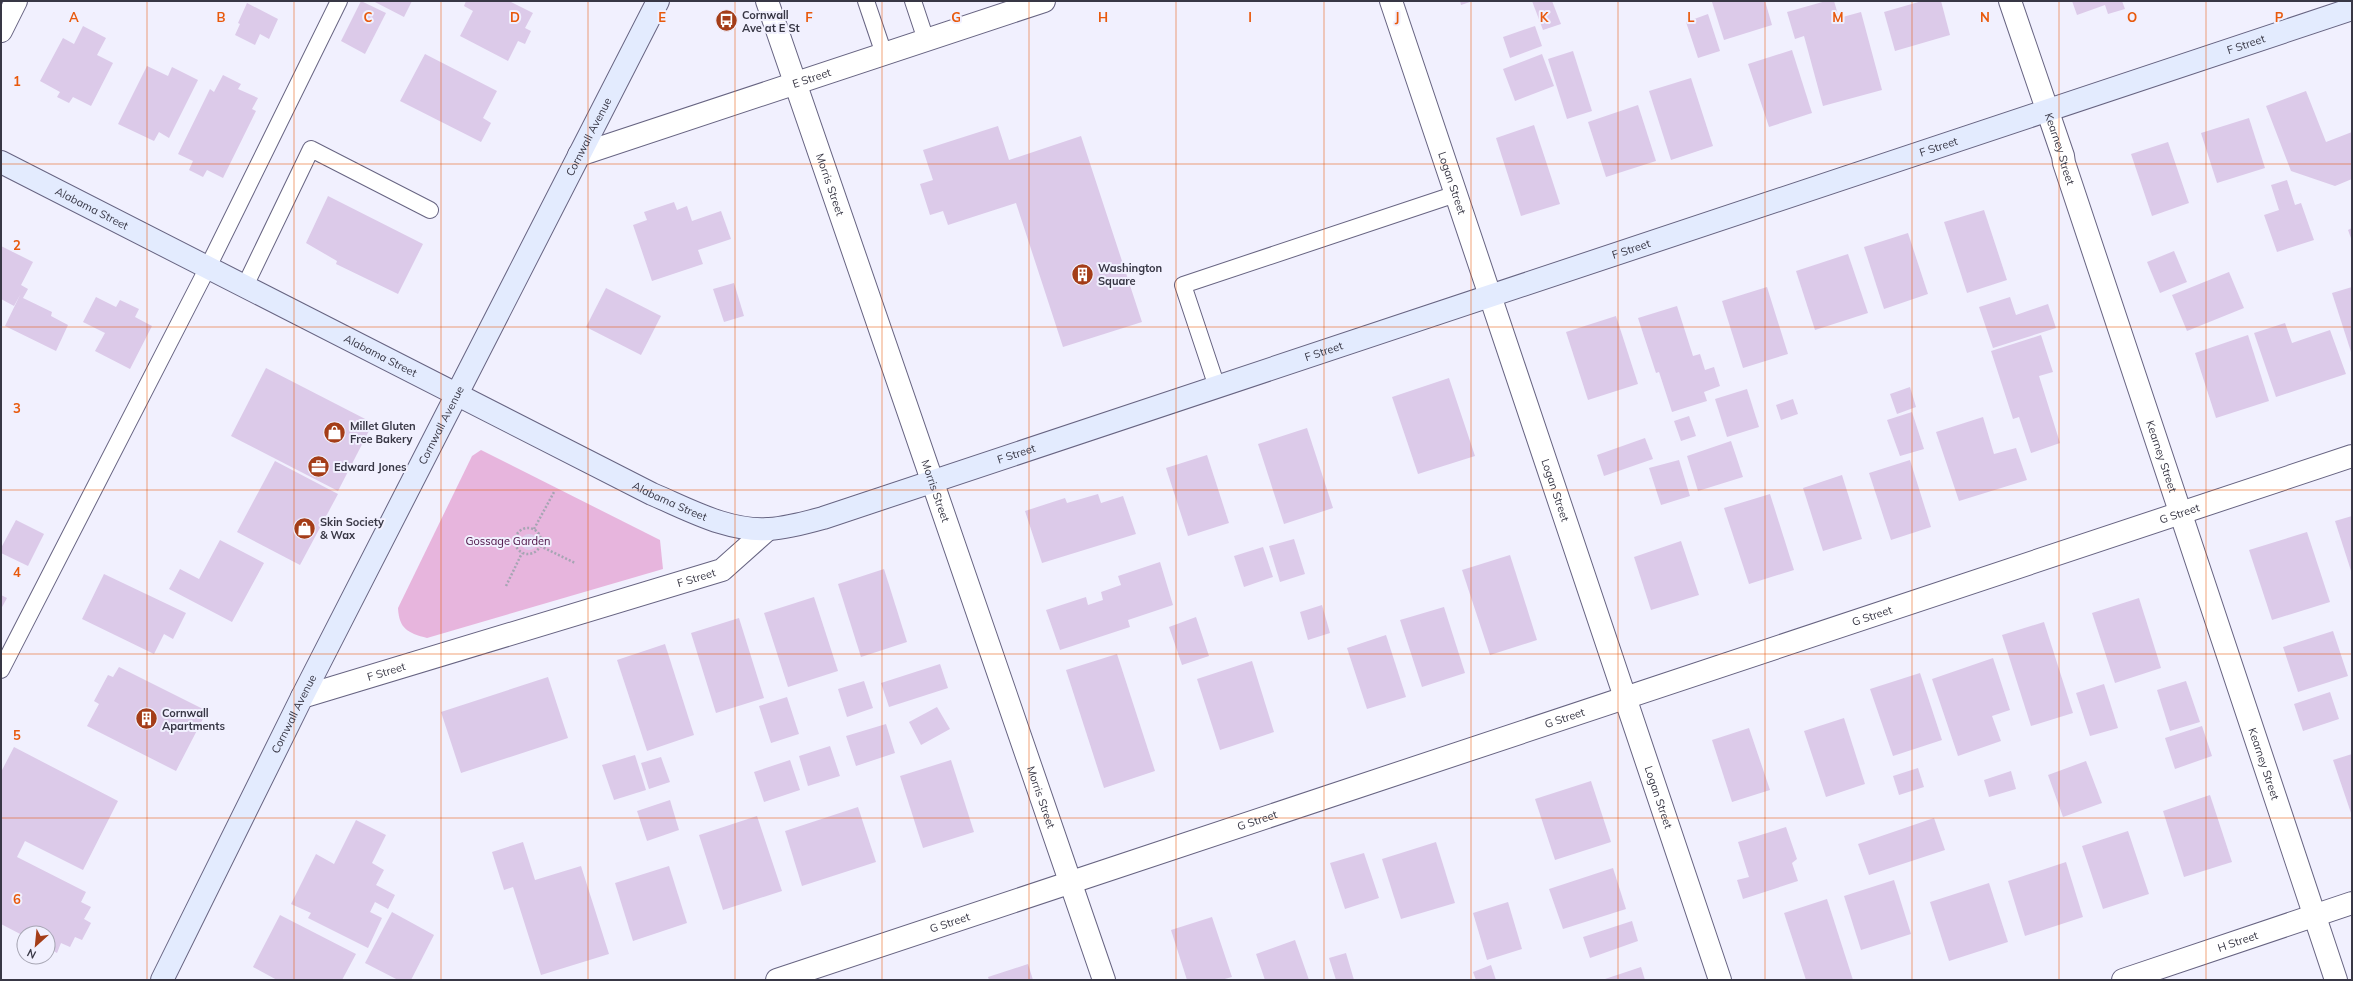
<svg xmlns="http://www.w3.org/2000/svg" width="2353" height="981" font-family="Mulish,sans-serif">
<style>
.green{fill:#e7b5dd}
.building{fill:#dccae9}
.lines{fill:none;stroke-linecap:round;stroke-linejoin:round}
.lane-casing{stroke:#676482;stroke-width:18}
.street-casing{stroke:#676482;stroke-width:24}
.secondary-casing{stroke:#676482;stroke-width:24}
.path{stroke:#a6a5b3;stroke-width:2.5;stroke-dasharray:2 2;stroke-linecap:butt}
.lane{stroke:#fff;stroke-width:16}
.street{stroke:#fff;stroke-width:22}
.secondary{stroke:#e3ebfe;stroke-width:22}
.grid{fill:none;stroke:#e8590c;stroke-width:1;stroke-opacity:0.55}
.labels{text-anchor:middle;stroke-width:4;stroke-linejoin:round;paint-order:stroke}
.poi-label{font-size:11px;font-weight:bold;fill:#383745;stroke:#f1f0fe;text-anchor:start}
.street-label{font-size:11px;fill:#383745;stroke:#f1f0fe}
.park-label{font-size:11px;fill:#480d41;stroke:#f1f0fe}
.grid-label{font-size:13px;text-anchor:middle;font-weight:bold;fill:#e8590c;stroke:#f1f0fe;stroke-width:4;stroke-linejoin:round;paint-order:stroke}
</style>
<rect width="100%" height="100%" fill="#f1f0fe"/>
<path class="green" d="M481 450 660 540 663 569 427 638C408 633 399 629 398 608L472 456Z"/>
<g class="building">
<polygon points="361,1 386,13 365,54 341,41"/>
<polygon points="373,1 412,1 404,17"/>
<polygon points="466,1 509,1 533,13 525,28 531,31 525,44 518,41 508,61 460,36 473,11 464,6"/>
<polygon points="1460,1 1473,1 1461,5"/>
<polygon points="1532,1 1552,1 1561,24 1543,30"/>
<polygon points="1765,1 1772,25 1724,40 1712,2"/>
<polygon points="1826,1 1834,1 1839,18 1861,12 1882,90 1823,106 1804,36 1795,39 1787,12"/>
<polygon points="1922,1 1941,1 1950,35 1895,51 1884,12"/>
<polygon points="2072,1 2122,1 2125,9 2108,14 2105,5 2077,15"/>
<polygon points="247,3 278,19 269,39 260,34 255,45 235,35 240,24 238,23"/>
<polygon points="1708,14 1720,51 1698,58 1686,22"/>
<polygon points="83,26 106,38 97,55 113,63 91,106 73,97 69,103 57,97 60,92 40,81 63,38 74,44"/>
<polygon points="1535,26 1542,46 1510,58 1503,37"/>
<polygon points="1792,50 1812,113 1769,127 1748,64"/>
<polygon points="1573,51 1592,111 1567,119 1548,59"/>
<polygon points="425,54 497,91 483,118 491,123 481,142 400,101"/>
<polygon points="1542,54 1554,86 1515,101 1503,69"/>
<polygon points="147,66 168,76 172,67 198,80 169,138 159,132 154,141 118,124"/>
<polygon points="223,75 241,84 238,89 258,98 252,109 256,111 223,178 207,170 203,177 189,170 193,161 178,154 210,89 214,92"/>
<polygon points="1691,78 1713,146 1671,160 1649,91"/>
<polygon points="2306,91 2326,142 2352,132 2352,179 2335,186 2291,171 2266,106"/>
<polygon points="1638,105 1656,161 1606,177 1588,122"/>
<polygon points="2249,118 2265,168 2217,183 2201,133"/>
<polygon points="1534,125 1560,204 1521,216 1496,138"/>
<polygon points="998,126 1009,160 1081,136 1142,322 1063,347 1016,203 948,225 943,211 930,215 920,184 933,180 923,150"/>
<polygon points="2168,142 2189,203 2152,216 2131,154"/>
<polygon points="2287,180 2295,205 2301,203 2314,240 2277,252 2264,215 2279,210 2271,185"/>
<polygon points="328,196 423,244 398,294 336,264 337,261 306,243"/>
<polygon points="674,202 677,210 687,206 692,221 721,211 731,239 698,250 703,264 652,281 633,225 647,220 644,212"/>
<polygon points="1984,210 2007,280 1967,293 1944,222"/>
<polygon points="2352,228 2352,241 2348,230"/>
<polygon points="1908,233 1928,294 1884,309 1864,247"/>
<polygon points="1,246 33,262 21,285 28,289 23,298 52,312 51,316 68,325 56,351 5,326 20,295 14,306 1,299"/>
<polygon points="2174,251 2187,282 2160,293 2147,262"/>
<polygon points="1848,254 1868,313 1815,330 1796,271"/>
<polygon points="2229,272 2244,308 2187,331 2172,295"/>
<polygon points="734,283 744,316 724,322 713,289"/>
<polygon points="1767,287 1788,354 1743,368 1722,301"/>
<polygon points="2352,287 2352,355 2332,293"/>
<polygon points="606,288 661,316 641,355 586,327"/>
<polygon points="96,297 116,307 120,300 139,309 135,317 152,326 130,369 95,351 105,333 83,322"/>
<polygon points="2010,297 2016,315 2048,304 2056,328 1993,348 1979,307"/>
<polygon points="1677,306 1693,356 1700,354 1705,370 1714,367 1720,386 1704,392 1707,401 1672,412 1659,372 1656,373 1638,318"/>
<polygon points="1616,316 1638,384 1588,400 1566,332"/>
<polygon points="2285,323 2292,343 2330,330 2346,374 2276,397 2254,333"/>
<polygon points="2041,335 2053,372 2039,376 2060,443 2031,453 2019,417 2013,419 1991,351"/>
<polygon points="2248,335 2269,401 2216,418 2195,353"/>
<polygon points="266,368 373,423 338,491 231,436"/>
<polygon points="1449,378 1475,456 1418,474 1392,397"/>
<polygon points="1910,387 1916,407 1897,414 1890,394"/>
<polygon points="1747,389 1759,427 1727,437 1715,399"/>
<polygon points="1793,399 1798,414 1781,420 1776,405"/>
<polygon points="1912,412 1924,449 1900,456 1887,420"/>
<polygon points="1689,416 1696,436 1681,441 1674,421"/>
<polygon points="1983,417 1994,454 2016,448 2027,480 1959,501 1936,432"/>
<polygon points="1307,428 1333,508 1284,524 1258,444"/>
<polygon points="1645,438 1653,459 1604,476 1597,455"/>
<polygon points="1731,441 1743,477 1698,491 1687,456"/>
<polygon points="1207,455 1229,523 1188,536 1166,468"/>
<polygon points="1679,460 1690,496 1661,505 1649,468"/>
<polygon points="1910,460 1931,527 1891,540 1869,473"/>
<polygon points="275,461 338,494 300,565 237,532"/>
<polygon points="1842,475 1862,539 1823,551 1803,488"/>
<polygon points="1098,494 1101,503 1123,496 1136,534 1042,563 1025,511 1065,498 1067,503"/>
<polygon points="1770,494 1794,570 1749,584 1724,508"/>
<polygon points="2352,516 2352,574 2335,521"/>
<polygon points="16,520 44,534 28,566 1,553 1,548"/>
<polygon points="2307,532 2330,602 2272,620 2249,550"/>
<circle cx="529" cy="542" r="8"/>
<polygon points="1294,539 1305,574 1280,582 1269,546"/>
<polygon points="220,540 264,563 232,622 169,589 180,569 199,579"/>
<polygon points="1681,541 1699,595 1651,610 1634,557"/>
<polygon points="1263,547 1273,577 1244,587 1234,556"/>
<polygon points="1510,555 1537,640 1490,655 1462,570"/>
<polygon points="1160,562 1173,605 1128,620 1130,627 1060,650 1046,610 1086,597 1088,605 1103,600 1101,592 1121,585 1118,576"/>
<polygon points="884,569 907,642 861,657 838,584"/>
<polygon points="104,574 186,613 173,639 164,634 154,654 82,619"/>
<polygon points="1,595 7,598 1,609"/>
<polygon points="814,597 838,671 788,687 764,613"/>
<polygon points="2139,598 2161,668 2115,683 2092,613"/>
<polygon points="1322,605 1330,633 1308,640 1300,612"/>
<polygon points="1444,607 1465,673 1422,687 1400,620"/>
<polygon points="1196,617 1209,656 1182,665 1169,627"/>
<polygon points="739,618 764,698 716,713 691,633"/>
<polygon points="2044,622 2073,713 2031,726 2002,635"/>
<polygon points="2333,631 2348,676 2298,692 2283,647"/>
<polygon points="1386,635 1406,697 1367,709 1347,648"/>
<polygon points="665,644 694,735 647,751 617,660"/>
<polygon points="1117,654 1155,771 1104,788 1066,670"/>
<polygon points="1993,658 2010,710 1992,716 2001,741 1958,756 1932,679"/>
<polygon points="1252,661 1274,732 1220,750 1197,679"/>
<polygon points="940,664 948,688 889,707 881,683"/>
<polygon points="119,667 207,711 176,771 87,726 99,704 94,701 108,675 113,677"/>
<polygon points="1920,673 1942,740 1893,756 1870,689"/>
<polygon points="548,677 568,738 461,773 441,712"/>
<polygon points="864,681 873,708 847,717 838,689"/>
<polygon points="2186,681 2200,722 2170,731 2157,690"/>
<polygon points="2104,684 2118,728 2090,736 2076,693"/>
<polygon points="2330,692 2339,719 2303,731 2294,704"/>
<polygon points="787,697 799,734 771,743 759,706"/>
<polygon points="937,707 950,729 921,745 909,722"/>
<polygon points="1844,718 1865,784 1826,797 1804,731"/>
<polygon points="886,724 895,753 856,766 846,736"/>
<polygon points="2202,726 2212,756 2175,769 2165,738"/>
<polygon points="1749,728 1770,790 1732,802 1712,740"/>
<polygon points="830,746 840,776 808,786 799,756"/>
<polygon points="14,747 118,801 83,870 25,841 17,857 86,892 81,902 91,907 84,919 91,923 82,940 75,937 70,947 61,943 57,953 48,948 48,933 24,933 24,936 1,924 1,772"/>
<polygon points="2352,754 2352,816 2333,760"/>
<polygon points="635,755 646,790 614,800 602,765"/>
<polygon points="661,757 670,782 649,789 641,763"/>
<polygon points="790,760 800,790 764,802 754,772"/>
<polygon points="951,760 974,832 923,848 900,776"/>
<polygon points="2086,761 2102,803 2063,817 2048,775"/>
<polygon points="1918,768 1924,787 1899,795 1893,776"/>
<polygon points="2011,771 2016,789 1989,797 1984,780"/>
<polygon points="1591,781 1611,842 1555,860 1535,799"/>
<polygon points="2210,795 2232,862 2184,877 2163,811"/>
<polygon points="670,800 679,830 647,841 637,811"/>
<polygon points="858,807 876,862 802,886 785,831"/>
<polygon points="757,816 782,891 723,910 699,835"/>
<polygon points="1934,818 1945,850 1869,875 1858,844"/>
<polygon points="356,820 386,835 372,863 384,870 376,885 395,895 388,909 375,902 370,912 382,918 368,948 308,918 311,913 291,904 316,854 334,864"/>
<polygon points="1786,827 1797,859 1792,863 1798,881 1743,899 1737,880 1749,877 1738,842"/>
<polygon points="2128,831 2149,894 2103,909 2082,846"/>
<polygon points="523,842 535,880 581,866 609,954 541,975 513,887 504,890 492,852"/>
<polygon points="1436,842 1455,903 1401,919 1382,859"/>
<polygon points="1364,853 1379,898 1345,909 1330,863"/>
<polygon points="2066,862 2083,917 2025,936 2008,881"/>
<polygon points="669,866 687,923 633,941 615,883"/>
<polygon points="1613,868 1626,909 1563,929 1549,889"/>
<polygon points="1894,880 1911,934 1861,950 1844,896"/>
<polygon points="1989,883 2008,942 1949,961 1930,902"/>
<polygon points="1827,899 1853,980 1806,980 1784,913"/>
<polygon points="1508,902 1522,949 1487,960 1473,913"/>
<polygon points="392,912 434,935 411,980 398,980 365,963"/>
<polygon points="280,915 356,954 342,980 277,980 253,967"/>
<polygon points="1212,917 1232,977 1221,980 1187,980 1171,930"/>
<polygon points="1632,921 1638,941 1590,958 1583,937"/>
<polygon points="1295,940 1309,980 1265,980 1256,954"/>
<polygon points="1346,953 1354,980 1336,980 1329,958"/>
<polygon points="1028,964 1033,980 989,980 988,977"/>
<polygon points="1491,965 1496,980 1476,980 1473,972"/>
<polygon points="1641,967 1645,980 1602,980"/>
</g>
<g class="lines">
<defs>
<g id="lane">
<polyline points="866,1 884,54"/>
<polyline points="913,1 926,40"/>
<polyline points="245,286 311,149 430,210"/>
<polyline points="1217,387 1183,285 1456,194"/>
<polyline points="1,670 208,267 339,1"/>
</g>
<g id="street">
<path id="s1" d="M767 1 1104 980"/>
<path id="s2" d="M1391 1 1720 980"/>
<path id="s3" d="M2010 1 2063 156 2064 163 2336 980"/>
<polyline points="1,31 16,1"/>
<path id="s4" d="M579 155 1044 1"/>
<path id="s5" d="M302 697 722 570 768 529"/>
<path id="s6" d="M777 980 2352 456"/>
<path id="s7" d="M2123 980 2352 903"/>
</g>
<g id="secondary">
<path id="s8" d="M1 162 652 494C688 509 728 532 769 529 787 528 805 523 823 518L2352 9"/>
<path id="s9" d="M162 980 302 697 658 1"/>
</g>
</defs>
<use href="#lane" class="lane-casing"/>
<use href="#street" class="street-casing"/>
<use href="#secondary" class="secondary-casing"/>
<g class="path">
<circle cx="528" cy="541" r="13"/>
<polyline points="534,529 554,492"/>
<polyline points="540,546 575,563"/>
<polyline points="506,586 522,553"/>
</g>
<use href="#lane" class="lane"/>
<use href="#street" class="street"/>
<use href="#secondary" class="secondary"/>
</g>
<path class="grid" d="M147 1V980M294 1V980M441 1V980M588 1V980M735 1V980M882 1V980M1029 1V980M1176 1V980M1324 1V980M1471 1V980M1618 1V980M1765 1V980M1912 1V980M2059 1V980M2206 1V980M1 164H2352M1 327H2352M1 490H2352M1 654H2352M1 818H2352"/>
<defs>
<symbol id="bus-disc" viewBox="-11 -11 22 22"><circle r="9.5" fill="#a43d18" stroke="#f1f0fe"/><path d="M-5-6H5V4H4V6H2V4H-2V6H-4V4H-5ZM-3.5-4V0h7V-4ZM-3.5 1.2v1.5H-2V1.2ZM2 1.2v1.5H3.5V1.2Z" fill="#fff"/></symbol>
<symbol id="building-disc" viewBox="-11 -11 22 22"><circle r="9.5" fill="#a43d18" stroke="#f1f0fe"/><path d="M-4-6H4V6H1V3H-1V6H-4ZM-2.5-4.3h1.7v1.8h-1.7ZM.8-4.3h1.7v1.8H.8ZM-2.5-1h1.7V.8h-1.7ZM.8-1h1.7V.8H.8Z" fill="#fff"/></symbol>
<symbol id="shop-disc" viewBox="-11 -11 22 22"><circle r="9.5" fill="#a43d18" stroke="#f1f0fe"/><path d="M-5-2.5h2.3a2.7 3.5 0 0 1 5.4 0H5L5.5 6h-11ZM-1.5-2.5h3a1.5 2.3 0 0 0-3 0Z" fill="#fff"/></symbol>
<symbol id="office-disc" viewBox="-11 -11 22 22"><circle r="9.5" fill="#a43d18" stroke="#f1f0fe"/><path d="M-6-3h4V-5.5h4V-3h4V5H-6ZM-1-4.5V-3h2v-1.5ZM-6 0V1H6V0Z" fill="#fff"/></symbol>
</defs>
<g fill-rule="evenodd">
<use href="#bus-disc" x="714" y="8" width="25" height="25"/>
<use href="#building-disc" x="1070" y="262" width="25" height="25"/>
<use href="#shop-disc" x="322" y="420" width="25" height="25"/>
<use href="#office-disc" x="306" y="454" width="25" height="25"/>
<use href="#shop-disc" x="292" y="516" width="25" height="25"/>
<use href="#building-disc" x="134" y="706" width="25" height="25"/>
</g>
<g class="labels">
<g class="poi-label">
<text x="742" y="19">Cornwall<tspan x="742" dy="13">Ave at E St</tspan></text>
<text x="1098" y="272">Washington<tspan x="1098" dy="13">Square</tspan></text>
<text x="350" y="430">Millet Gluten<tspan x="350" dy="13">Free Bakery</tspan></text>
<text x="334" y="471">Edward Jones</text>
<text x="320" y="526">Skin Society<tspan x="320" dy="13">&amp; Wax</tspan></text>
<text x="162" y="717">Cornwall<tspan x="162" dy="13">Apartments</tspan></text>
</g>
<g class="street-label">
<text dy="4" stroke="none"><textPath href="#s8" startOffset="2409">F Street</textPath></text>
<text dy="4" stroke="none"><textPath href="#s4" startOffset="245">E Street</textPath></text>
<text dy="4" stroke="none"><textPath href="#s9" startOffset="945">Cornwall Avenue</textPath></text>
<text dy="4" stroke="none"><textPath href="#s8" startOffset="2085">F Street</textPath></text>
<text dy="4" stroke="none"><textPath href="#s3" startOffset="156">Kearney Street</textPath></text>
<text dy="4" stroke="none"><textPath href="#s2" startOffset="192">Logan Street</textPath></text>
<text dy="4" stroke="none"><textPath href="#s1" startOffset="194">Morris Street</textPath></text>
<text dy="4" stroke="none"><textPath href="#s8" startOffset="102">Alabama Street</textPath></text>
<text dy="4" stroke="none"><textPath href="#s8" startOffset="1761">F Street</textPath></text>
<text dy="4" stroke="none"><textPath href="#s8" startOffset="1437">F Street</textPath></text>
<text dy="4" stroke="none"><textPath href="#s8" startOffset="426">Alabama Street</textPath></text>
<text dy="4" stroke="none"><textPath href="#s9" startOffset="621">Cornwall Avenue</textPath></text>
<text dy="4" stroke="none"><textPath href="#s8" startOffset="1113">F Street</textPath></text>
<text dy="4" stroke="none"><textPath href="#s3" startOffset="480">Kearney Street</textPath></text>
<text dy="4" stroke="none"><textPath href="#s1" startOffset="518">Morris Street</textPath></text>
<text dy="4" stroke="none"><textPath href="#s2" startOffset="516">Logan Street</textPath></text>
<text dy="4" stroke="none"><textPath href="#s8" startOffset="750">Alabama Street</textPath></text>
<text dy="4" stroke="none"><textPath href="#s6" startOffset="1478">G Street</textPath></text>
<text dy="4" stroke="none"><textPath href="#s5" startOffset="412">F Street</textPath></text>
<text dy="4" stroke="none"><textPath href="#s6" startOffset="1154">G Street</textPath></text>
<text dy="4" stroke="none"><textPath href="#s5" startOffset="88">F Street</textPath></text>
<text dy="4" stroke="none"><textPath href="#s9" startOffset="297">Cornwall Avenue</textPath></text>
<text dy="4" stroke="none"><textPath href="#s6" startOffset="830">G Street</textPath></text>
<text dy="4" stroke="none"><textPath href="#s3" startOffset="804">Kearney Street</textPath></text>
<text dy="4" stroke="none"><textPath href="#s1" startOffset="842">Morris Street</textPath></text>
<text dy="4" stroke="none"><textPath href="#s2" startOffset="840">Logan Street</textPath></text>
<text dy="4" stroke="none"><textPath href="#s6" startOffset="506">G Street</textPath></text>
<text dy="4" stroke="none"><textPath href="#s6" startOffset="182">G Street</textPath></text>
<text dy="4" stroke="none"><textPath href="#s7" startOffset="121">H Street</textPath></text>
</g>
<g class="park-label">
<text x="508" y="545">Gossage Garden</text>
</g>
</g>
<g class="grid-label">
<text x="74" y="22">A</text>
<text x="221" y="22">B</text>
<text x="368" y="22">C</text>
<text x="515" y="22">D</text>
<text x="662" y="22">E</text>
<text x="809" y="22">F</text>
<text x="956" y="22">G</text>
<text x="1103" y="22">H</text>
<text x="1250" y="22">I</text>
<text x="1397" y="22">J</text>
<text x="1544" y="22">K</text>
<text x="1691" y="22">L</text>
<text x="1838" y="22">M</text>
<text x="1985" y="22">N</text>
<text x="2132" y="22">O</text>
<text x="2279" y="22">P</text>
<text x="17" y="86">1</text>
<text x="17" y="250">2</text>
<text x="17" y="413">3</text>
<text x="17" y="577">4</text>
<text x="17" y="740">5</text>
<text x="17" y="904">6</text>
</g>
<rect width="2353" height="981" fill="none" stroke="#383745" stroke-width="4"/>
<g transform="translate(36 945) rotate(207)"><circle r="19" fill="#f1f0fe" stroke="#a7a6b4"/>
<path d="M0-3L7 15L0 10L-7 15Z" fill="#a43d18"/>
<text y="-6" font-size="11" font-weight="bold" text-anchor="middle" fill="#383745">N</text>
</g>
</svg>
